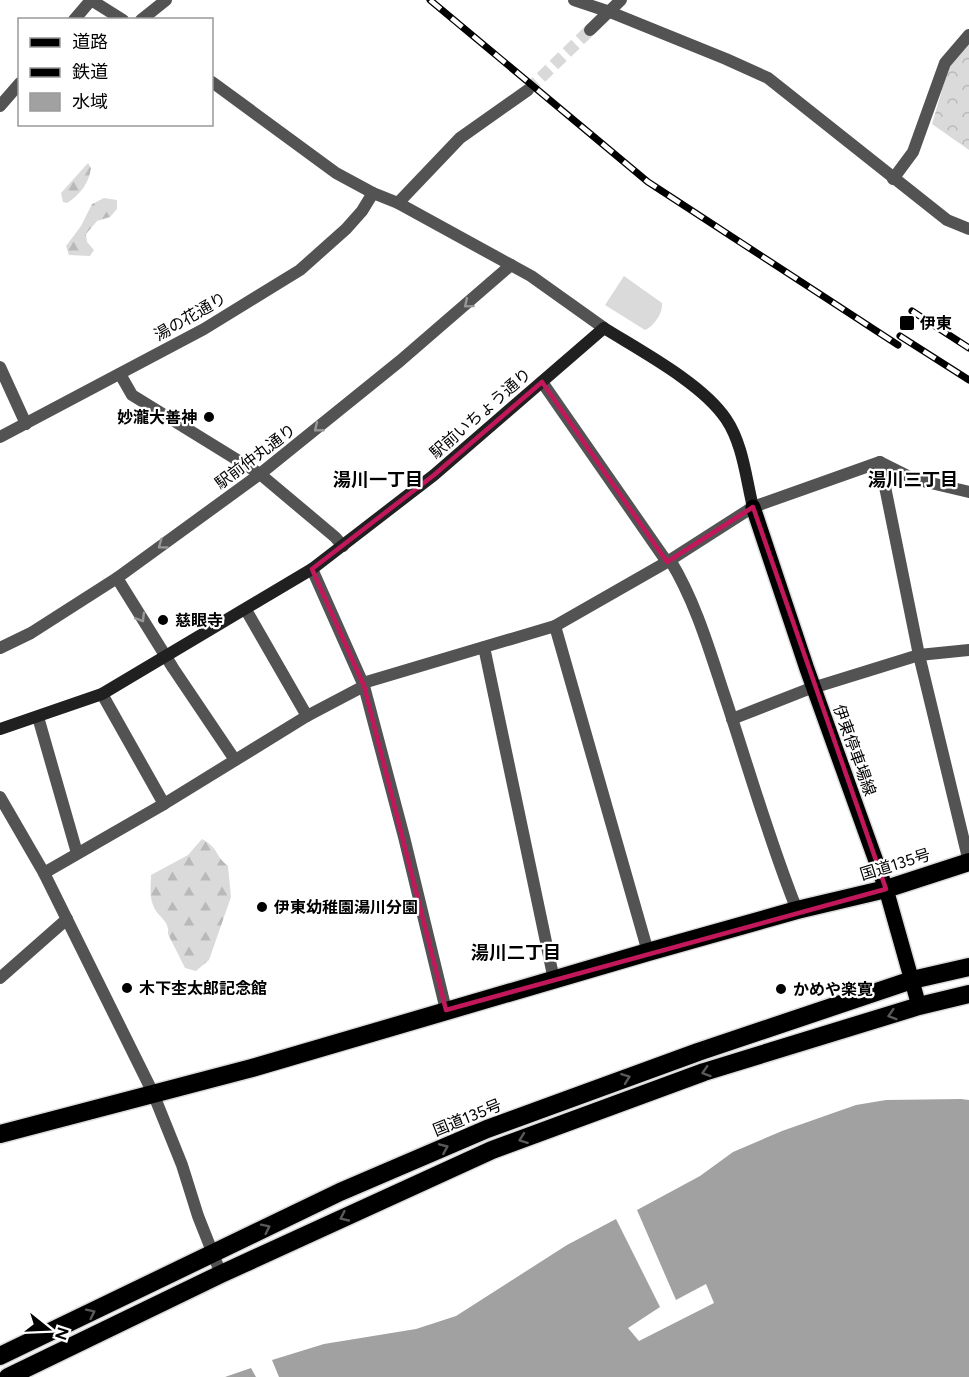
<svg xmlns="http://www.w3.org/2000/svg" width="969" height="1377" font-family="Figtree,'Noto Sans JP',sans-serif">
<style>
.green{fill:#dadada}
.forest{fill:url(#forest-firs)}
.park{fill:url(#park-crowns)}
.water{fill:#a1a1a1}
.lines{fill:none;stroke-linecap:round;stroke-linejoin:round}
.street-tunnel{stroke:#d9d9d9;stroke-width:12;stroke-dasharray:12 6;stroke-linecap:butt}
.primary-casing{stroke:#dbdbdb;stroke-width:18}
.highway-casing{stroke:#dbdbdb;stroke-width:21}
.street{stroke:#535353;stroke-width:12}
.secondary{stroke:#202020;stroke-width:12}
.primary{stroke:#000;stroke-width:15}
.highway{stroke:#000;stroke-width:18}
.rail-casing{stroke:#000;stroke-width:7}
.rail{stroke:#fff;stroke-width:4.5;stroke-dasharray:14;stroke-linecap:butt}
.oneway{stroke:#989898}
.oneway2{stroke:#595959}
.marked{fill:none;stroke:#c2185b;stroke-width:4.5;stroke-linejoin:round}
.poi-dot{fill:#000;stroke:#fff;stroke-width:2}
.labels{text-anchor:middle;stroke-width:4.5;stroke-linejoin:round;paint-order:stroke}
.street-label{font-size:16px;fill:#000;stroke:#fff}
.poi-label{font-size:16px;font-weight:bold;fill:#000;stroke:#fff;text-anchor:start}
.neighbourhood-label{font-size:18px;font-weight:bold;fill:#000;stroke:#fff}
</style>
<defs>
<pattern id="forest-firs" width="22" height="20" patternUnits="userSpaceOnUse" patternTransform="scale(1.5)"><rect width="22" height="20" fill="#dadada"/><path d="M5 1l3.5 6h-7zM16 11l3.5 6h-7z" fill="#b9b9b9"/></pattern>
<pattern id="park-crowns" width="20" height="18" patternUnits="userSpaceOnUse" patternTransform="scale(1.5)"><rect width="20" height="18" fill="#dadada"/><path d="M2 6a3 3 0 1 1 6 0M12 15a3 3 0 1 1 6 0" fill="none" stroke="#b9b9b9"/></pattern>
</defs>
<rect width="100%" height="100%" fill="#fff"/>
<path class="green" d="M624 276 662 303C663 313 654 326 645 330L605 305Z"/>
<g class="forest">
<path d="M88 163 91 168C89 183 80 195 67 203L63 202 61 193Z"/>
<polygon points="104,198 117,200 117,209 110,217 97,221 86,234 87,242 94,250 90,256 69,255 66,246 81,226 92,204"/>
<path d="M202 839C220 849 214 855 228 866L231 897 209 960 196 971 185 968 168 934C170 920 157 917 153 905 149 896 151 884 151 875L188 855Z"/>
</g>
<polygon class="park" points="969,41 969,150 932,124 950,63"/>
<g class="water">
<polygon points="961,1099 969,1100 969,1377 279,1377 272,1360 324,1344 416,1329 456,1316 567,1245 616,1219 660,1307 628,1328 639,1341 714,1303 706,1284 676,1300 637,1210 700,1176 733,1152 782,1131 856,1105 886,1100"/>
<polygon points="251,1368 256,1377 225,1377"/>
</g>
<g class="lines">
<polyline class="street-tunnel" points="528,90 590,30"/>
<defs>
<polyline id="primary" points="753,507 807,669 886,889 919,1006"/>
<g id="highway">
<polyline points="0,1134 252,1068 648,952 797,910 886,889 969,862"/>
<polyline points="0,1356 340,1192 487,1129 698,1052 912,980 969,967"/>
<polyline points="8,1377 221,1274 492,1150 704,1072 919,1006 969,994"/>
</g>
</defs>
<use href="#primary" class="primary-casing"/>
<use href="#highway" class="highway-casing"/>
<g class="street">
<polyline points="91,0 123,20"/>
<polyline points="574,0 610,12 726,59 768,78 947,220 969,229"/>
<polyline points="74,20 91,0"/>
<polyline points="141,20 166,0"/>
<polyline points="590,30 621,0"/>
<polyline points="212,82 336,173 373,193 398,203 531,276 604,328"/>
<polyline points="0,106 20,83"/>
<polyline points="893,179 913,152 945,63 969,35"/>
<polyline points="398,203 460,138 528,90"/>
<polyline points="0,367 26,424"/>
<polyline points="120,374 132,395 260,474 335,537 343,546"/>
<polyline points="542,382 667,562"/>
<polyline points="0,437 204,329 300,270 346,229 362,211 373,193"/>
<polyline points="880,462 919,655 969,862"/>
<path d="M670 560C694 599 708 645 722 688 747 762 768 838 797 910"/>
<polyline points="312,569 364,686 404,837 446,1010"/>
<polyline points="117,578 173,668 235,760"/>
<polyline points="246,610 307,716"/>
<polyline points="555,626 648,952"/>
<polyline points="484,647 554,980"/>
<polyline points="0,648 31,633 117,578 260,474 400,361 511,265"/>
<polyline points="363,683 555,626 667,562 753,507 880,462 914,479 969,492"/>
<polyline points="102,694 164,804"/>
<polyline points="38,717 77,853"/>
<polyline points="732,719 806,690 919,655 969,650"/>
<polyline points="0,797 44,873 153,1093 182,1165 198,1216 221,1274"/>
<polyline points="44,873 164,804 307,716 364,686"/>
<polyline points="0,978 67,919"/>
</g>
<path class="secondary" d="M0 729 102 694 312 569 434 475 604 328C641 351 703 384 726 419 743 444 746 479 753 507"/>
<use href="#primary" class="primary"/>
<use href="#highway" class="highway"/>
<defs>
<g id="rail">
<polyline points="430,0 648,182 898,345"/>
<polyline points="912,311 969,348"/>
<polyline points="900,336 969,380"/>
</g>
</defs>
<use href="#rail" class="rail-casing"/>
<use href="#rail" class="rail"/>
</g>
<defs><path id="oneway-chevron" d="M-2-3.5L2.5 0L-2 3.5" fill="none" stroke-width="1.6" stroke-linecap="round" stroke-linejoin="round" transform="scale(1.5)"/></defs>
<g class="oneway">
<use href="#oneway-chevron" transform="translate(468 304) rotate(140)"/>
<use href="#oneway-chevron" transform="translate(318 428) rotate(141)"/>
<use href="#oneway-chevron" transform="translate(162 545) rotate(144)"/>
<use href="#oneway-chevron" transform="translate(141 618) rotate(59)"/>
</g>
<g class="oneway2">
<use href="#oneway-chevron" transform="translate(892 1015) rotate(163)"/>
<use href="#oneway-chevron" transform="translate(706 1072) rotate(162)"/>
<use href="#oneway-chevron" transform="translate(626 1078) rotate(-20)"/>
<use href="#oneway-chevron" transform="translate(523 1139) rotate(160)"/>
<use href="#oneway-chevron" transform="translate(444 1148) rotate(-23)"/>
<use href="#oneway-chevron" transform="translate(344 1217) rotate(155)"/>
<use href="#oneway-chevron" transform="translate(266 1228) rotate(-26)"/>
<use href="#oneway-chevron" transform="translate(91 1313) rotate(-26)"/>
</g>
<path class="marked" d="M542 382 667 562 753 507 886 889 446 1010 364 686 312 569 434 475Z"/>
<g class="poi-dot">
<rect x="899" y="315" width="16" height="16" rx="3"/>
<circle cx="209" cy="417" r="6"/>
<circle cx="163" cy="620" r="6"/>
<circle cx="262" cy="907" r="6"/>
<circle cx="127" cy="988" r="6"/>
<circle cx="781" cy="989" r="6"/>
</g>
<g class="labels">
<g class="street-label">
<text transform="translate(190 316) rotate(-30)" y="6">湯の花通り</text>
<text transform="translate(480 413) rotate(-41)" y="6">駅前いちょう通り</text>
<text transform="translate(255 456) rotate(-37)" y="6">駅前仲丸通り</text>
<text transform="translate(855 750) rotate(70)" y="6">伊東停車場線</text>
<text transform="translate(895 864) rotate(-17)" y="6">国道135号</text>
<text transform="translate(467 1117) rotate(-22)" y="6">国道135号</text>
</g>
<g class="poi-label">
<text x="920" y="329">伊東</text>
<text x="197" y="423" text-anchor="end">妙瀧大善神</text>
<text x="175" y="626">慈眼寺</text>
<text x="274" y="913">伊東幼稚園湯川分園</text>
<text x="139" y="994">木下杢太郎記念館</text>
<text x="793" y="995">かめや楽寛</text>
</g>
<g class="neighbourhood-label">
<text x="378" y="486">湯川一丁目</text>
<text x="913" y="486">湯川三丁目</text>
<text x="516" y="959">湯川二丁目</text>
</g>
</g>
<rect x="18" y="18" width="195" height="108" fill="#ffffff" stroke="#999999" stroke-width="1.5"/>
<rect x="30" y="38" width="30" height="9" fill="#000000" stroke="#999999" stroke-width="1.5"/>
<text x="72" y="48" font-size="18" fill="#000000">道路</text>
<rect x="30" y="68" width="30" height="9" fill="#000000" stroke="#999999" stroke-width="1.5"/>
<text x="72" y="78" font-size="18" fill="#000000">鉄道</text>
<rect x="30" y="93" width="30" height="18" fill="#a1a1a1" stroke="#999999" stroke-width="1.5"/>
<text x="72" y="108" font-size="18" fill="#000000">水域</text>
<g transform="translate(48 1329) rotate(108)" stroke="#ffffff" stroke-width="4.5" paint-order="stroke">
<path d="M0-4.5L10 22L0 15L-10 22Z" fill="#000000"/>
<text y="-9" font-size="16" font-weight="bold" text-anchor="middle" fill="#000000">N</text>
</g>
</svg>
